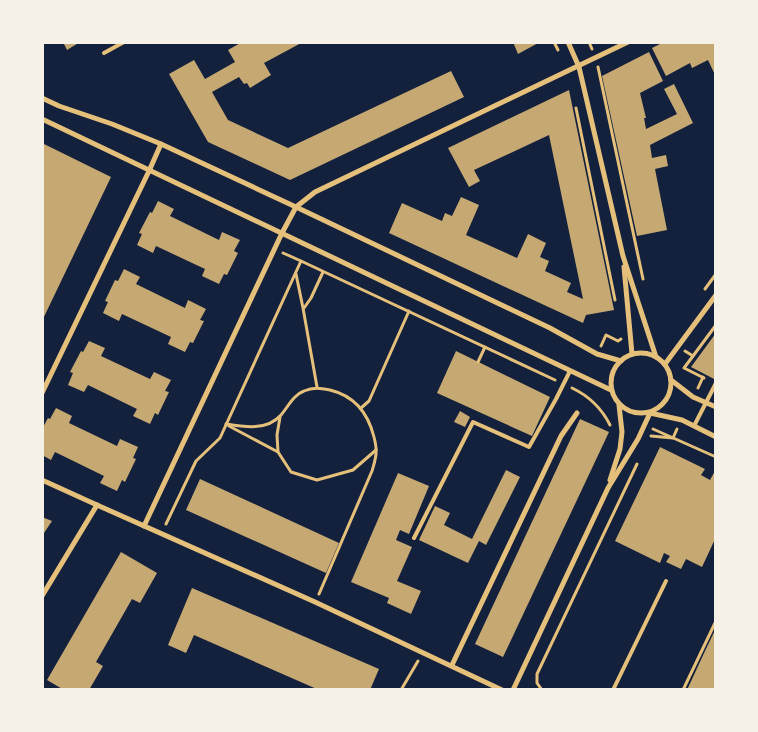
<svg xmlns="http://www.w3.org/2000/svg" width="758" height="732" font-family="Cabin,sans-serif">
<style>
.building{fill:#c6a872}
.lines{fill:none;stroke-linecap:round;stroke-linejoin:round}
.path{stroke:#e5c07b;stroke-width:3}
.service{stroke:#e5c07b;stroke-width:4}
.minor{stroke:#e5c07b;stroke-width:5}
</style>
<rect width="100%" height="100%" fill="#14213d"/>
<g class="building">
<polygon points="63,42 80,42 67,50"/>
<polygon points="242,42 303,42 264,63 271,75 250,88 247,83 244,84 239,77 212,92 228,120 288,148 451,71 464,97 290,180 208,142 169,74 194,60 205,79 235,62 228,50"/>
<polygon points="513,42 540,42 518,54"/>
<polygon points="664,42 716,42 716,77 708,60 692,68 690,63 666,76 652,48"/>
<polygon points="649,52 663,81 640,93 646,118 644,118 646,129 677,114 664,89 674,84 693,123 650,145 652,158 666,155 668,166 655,169 667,230 637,236 602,76"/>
<polygon points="569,90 614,310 586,315 583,323 389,233 402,203 442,221 445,213 452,216 461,197 479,205 466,235 517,258 528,234 546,243 540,257 549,261 545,271 571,283 567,292 583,299 549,135 474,170 480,181 469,187 448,148"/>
<polygon points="42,143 111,177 42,321"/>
<polygon points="158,201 174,209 170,216 219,240 222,232 240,240 234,251 238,253 227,275 224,274 219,284 202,276 205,269 156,246 153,253 137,245 142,234 139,233 150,212 152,213"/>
<polygon points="124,269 140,277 136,284 185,308 188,300 206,309 200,320 204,321 193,343 190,342 185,352 168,344 171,337 122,314 119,321 103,313 108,302 105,301 115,280 118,281"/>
<polygon points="716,333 716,380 691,367"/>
<polygon points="89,341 105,348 101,356 150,379 154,372 171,380 165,391 169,392 158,415 155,413 150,424 133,416 137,409 88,385 84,392 68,385 73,373 70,372 81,351 83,352"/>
<polygon points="456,351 550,397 532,436 437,393"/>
<polygon points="56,408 72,416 69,423 117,446 120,439 138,447 133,458 136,459 125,482 122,480 117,491 100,483 104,476 55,452 51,460 42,455 42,429 48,418 50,419"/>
<polygon points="460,411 470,417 465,427 454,422"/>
<polygon points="580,419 609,432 503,657 475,644"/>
<polygon points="660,447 705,469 701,475 710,480 716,469 716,537 702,567 686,559 681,569 666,562 670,556 664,553 660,563 615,541"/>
<polygon points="506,470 520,477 486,545 479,541 468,563 419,540 435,506 450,513 444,525 472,539"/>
<polygon points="398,473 429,486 409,534 400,530 396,540 412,547 397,581 421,591 411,614 387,603 389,598 351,582"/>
<polygon points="200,479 339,543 326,573 186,510"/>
<polygon points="42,517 52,521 42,536"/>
<polygon points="121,552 157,573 140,603 132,599 96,662 103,666 89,690 64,690 47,680"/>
<polygon points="192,588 379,669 370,690 319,690 194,635 186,653 168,645"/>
<polygon points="716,628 716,690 687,690 705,651"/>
</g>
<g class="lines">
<g class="path">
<polyline points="554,42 558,50"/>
<polyline points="589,42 592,49"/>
<polyline points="598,67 643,279"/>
<polyline points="576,108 615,300"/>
<polyline points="283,253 301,261"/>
<polyline points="296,274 303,308 317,387"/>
<polyline points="705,289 716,274"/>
<polyline points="304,308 311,298 323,272"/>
<polyline points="601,346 606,335 618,341 621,339"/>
<polyline points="685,351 693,356 684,368 704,378"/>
<polyline points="693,356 716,325"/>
<polyline points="478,362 485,347"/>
<path d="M572 388C589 396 602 409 610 425"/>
<polyline points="698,388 703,377"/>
<polyline points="361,408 369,401 409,311"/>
<path d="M226 424C244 427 267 431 281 415 288 407 293 395 304 391 313 387 320 388 330 390 355 396 368 413 374 437 375 441 376 445 376 449 377 456 374 464 372 471L319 594"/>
<polyline points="229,426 278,452 291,472 317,480 353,470 376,450"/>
<polyline points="653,429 716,457"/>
<polyline points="651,436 673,438 677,429"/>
<polyline points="278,452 277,435 280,417"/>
<polyline points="166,524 196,461 220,438 301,261 555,380"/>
<polyline points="401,690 418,661"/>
<polyline points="542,690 537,683 537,674 637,464"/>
<polyline points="683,690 716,621"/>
</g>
<g class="service">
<polyline points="104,53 124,42"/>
<polyline points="694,426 716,383"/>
<polyline points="414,538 473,422 529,447 556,399 570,371"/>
<polyline points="613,690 666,581"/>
</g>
<g class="minor">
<polyline points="568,42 579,67 623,256 656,357"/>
<polyline points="42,98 59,106 112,124 161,144 296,207 550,328 597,354 621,361"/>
<polyline points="42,119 611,390"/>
<polyline points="624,267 632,354"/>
<circle cx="641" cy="383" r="30"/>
<polyline points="665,364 716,295"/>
<polyline points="671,380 693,397 716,407"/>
<polyline points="42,393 149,171 161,144"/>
<polyline points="42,480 97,505 315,602 502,690"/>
<polyline points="610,480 620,449 622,432 619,405"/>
<polyline points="144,526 282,233 296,207 315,192 628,42"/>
<polyline points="42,596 97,505"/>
<polyline points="452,665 561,436 577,413"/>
<polyline points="513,690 608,488 638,439 650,413 682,420 716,437"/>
</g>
</g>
<rect width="758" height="732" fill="none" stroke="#f6f1e7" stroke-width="88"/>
</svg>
